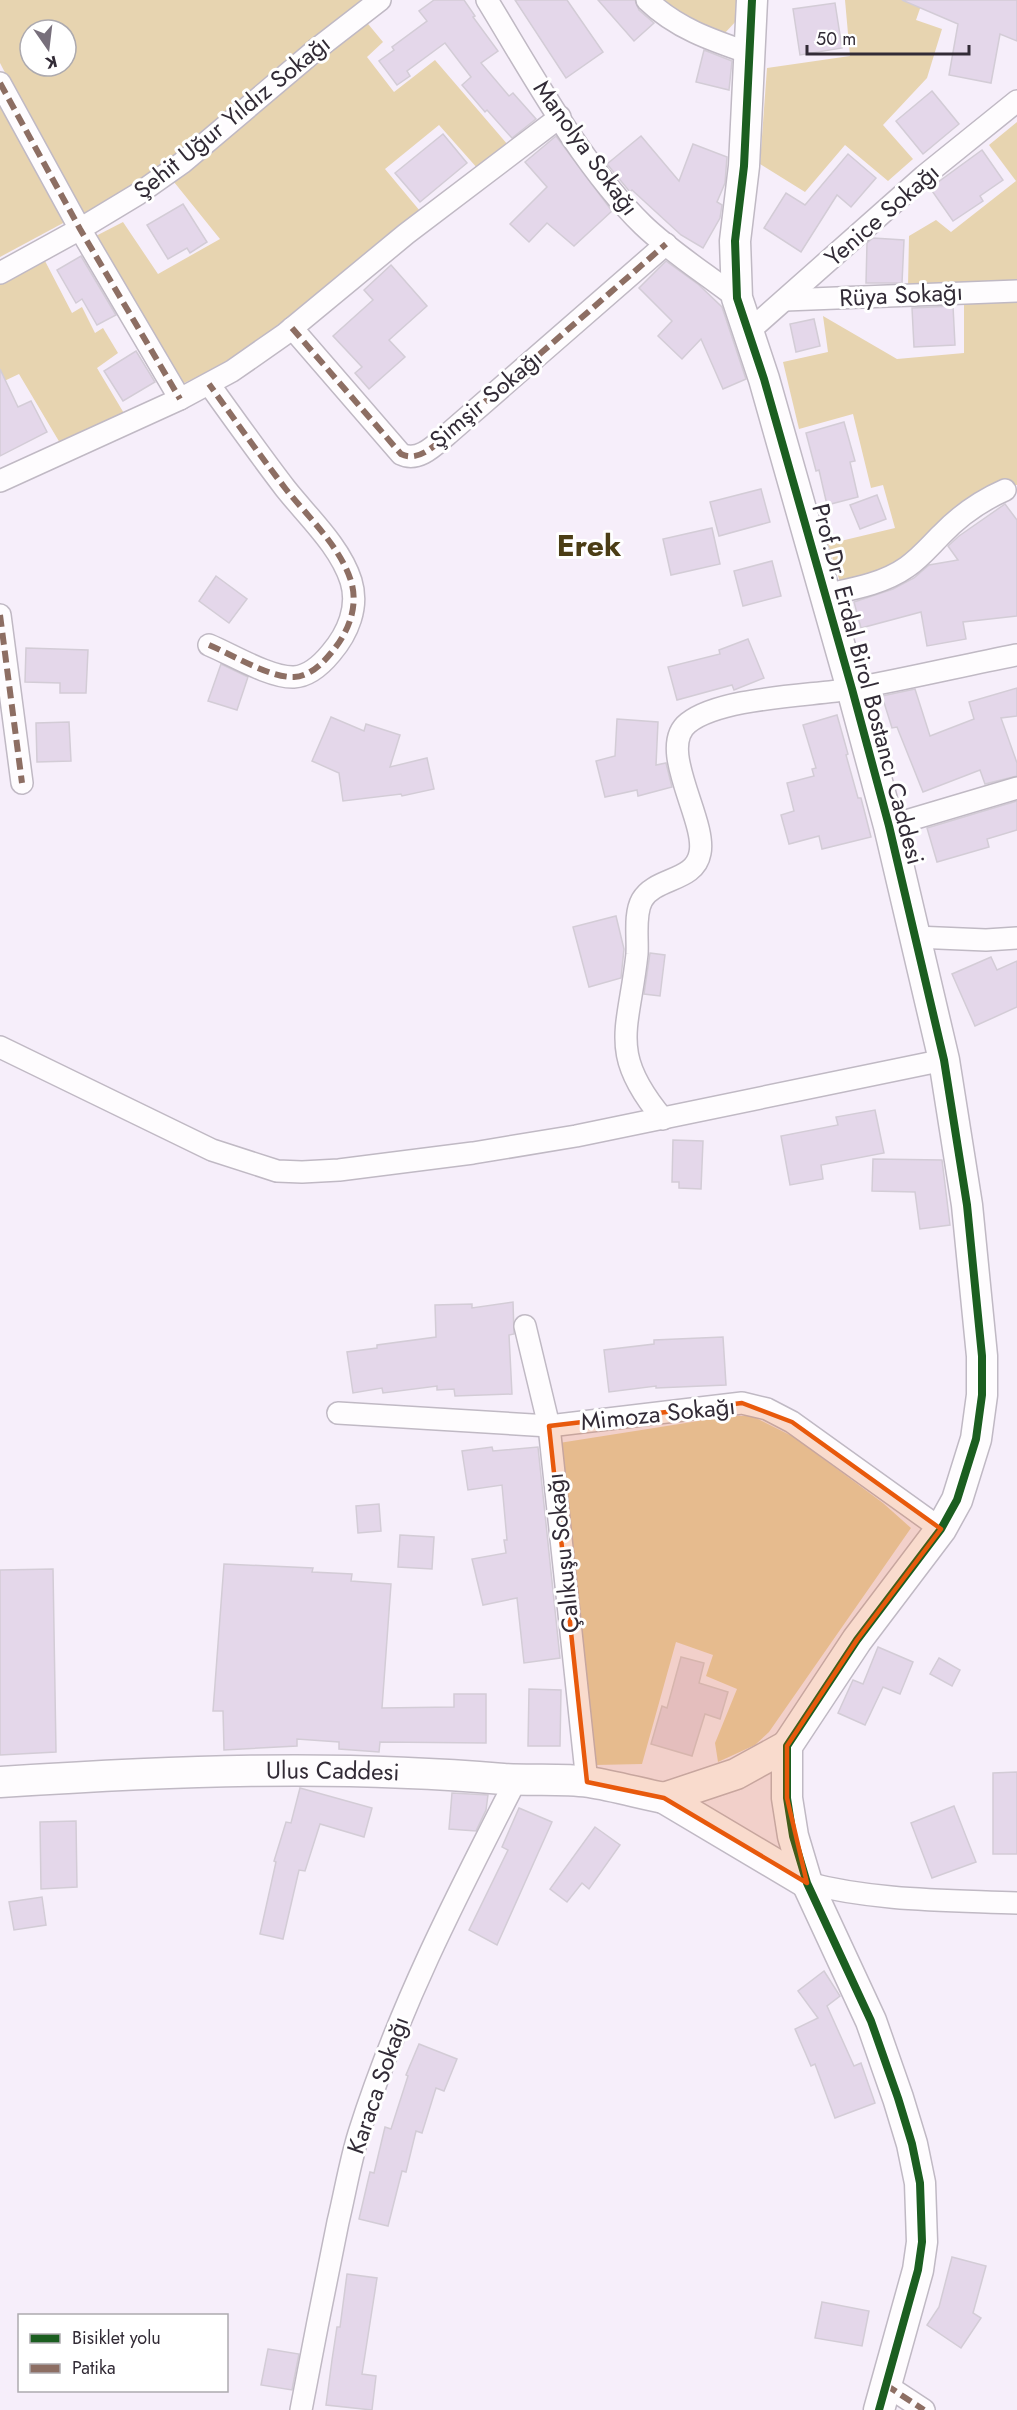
<svg xmlns="http://www.w3.org/2000/svg" width="1017" height="2410" font-family="Jost,sans-serif">
<style>
.green{fill:#e7d4b0;fill-rule:evenodd}
.building{fill:#e4d7ea;stroke:#d3ccd6;stroke-width:1.5}
.lines{fill:none;stroke-linecap:round;stroke-linejoin:round}
.street-casing{stroke:#c0b9c4;stroke-width:24}
.secondary-casing{stroke:#c0b9c4;stroke-width:33}
.street{stroke:#fefcfe;stroke-width:21}
.secondary{stroke:#fefcfe;stroke-width:30}
.quiet{stroke:#8d6e63;stroke-width:6;stroke-dasharray:12 6;stroke-linecap:butt}
.cycleway-casing{stroke:#fff;stroke-width:11}
.cycleway{stroke:#1b5e20;stroke-width:8}
.marked{fill:#e8590c;fill-opacity:0.2;stroke:#e8590c;stroke-width:4.5;stroke-linejoin:round}
.labels{text-anchor:middle;stroke-width:6;stroke-linejoin:round;paint-order:stroke}
.street-label{font-size:24px;fill:#322b36;stroke:#fff}
.district-label{font-size:30px;font-weight:bold;fill:#4b3d15;stroke:#fff}
</style>
<rect width="100%" height="100%" fill="#f6eefa"/>
<g class="green">
<path d="M0 0H361L147 179 81 219 0 63ZM30 30H66V66H30Z"/>
<polygon points="660,0 737,0 738,19 723,35 701,28"/>
<polygon points="845,0 923,0 916,20 942,29 927,78 883,125 913,159 888,181 845,145 805,192 760,164 767,68 850,56"/>
<path d="M364 19 383 42 367 57 394 92 435 60 508 145 478 169 439 125 385 169 420 211C345 274 272 343 182 384L92 238 123 222 158 274 220 239 174 182Z"/>
<polygon points="0,97 65,222 0,257"/>
<polygon points="1017,122 1017,282 908,286 909,236 936,220 951,232 1016,181 989,145"/>
<polygon points="45,261 72,313 82,307 95,333 103,328 118,353 97,368 125,415 60,443 19,374 0,383 0,284"/>
<polygon points="1017,302 1017,485 999,485 889,566 840,582 828,544 895,528 883,485 871,488 853,414 799,429 783,362 828,352 823,316 897,359 964,353 964,304"/>
<polygon points="730,1416 752,1416 794,1437 883,1503 911,1528 769,1732 755,1745 718,1762 715,1743 737,1689 706,1676 713,1655 676,1642 642,1764 596,1765 559,1443"/>
</g>
<g class="building">
<polygon points="434,0 464,0 475,16 473,17 498,51 481,63 509,96 513,93 536,119 512,138 487,110 485,112 462,85 471,77 445,43 407,71 410,76 397,85 379,61 394,50 392,47 427,21 419,11"/>
<polygon points="515,0 567,0 603,52 566,78"/>
<polygon points="598,0 635,0 639,10 654,23 634,41"/>
<polygon points="902,0 1017,0 1017,41 1000,34 991,83 949,75 958,24"/>
<polygon points="835,3 842,48 800,55 793,9"/>
<polygon points="704,50 732,61 729,90 696,82"/>
<polygon points="932,91 959,124 923,154 896,121"/>
<polygon points="443,134 467,163 420,202 395,173"/>
<polygon points="556,136 612,211 574,246 547,223 529,242 510,224 547,187 525,162"/>
<polygon points="641,136 679,181 693,144 727,157 725,183 717,202 722,205 720,218 703,248 681,235 632,190 630,192 607,164"/>
<polygon points="982,150 1003,180 980,196 983,201 953,221 930,188"/>
<polygon points="848,154 876,178 851,207 837,195 801,252 764,228 786,193 805,205"/>
<polygon points="183,204 207,242 190,253 187,248 168,259 147,225"/>
<polygon points="873,238 904,240 902,283 866,283 867,243"/>
<polygon points="81,256 116,315 97,325 82,299 76,303 57,270"/>
<polygon points="666,261 699,285 722,307 746,379 723,389 701,339 682,359 658,336 672,321 639,288"/>
<polygon points="391,265 427,306 389,340 405,357 369,389 355,373 362,367 333,336 373,300 364,290"/>
<polygon points="953,306 955,345 914,347 912,308"/>
<polygon points="814,319 820,346 796,352 790,324"/>
<polygon points="136,351 155,382 123,401 104,371"/>
<polygon points="0,369 18,407 31,401 47,432 0,456"/>
<polygon points="844,422 855,461 850,462 858,497 827,505 819,470 816,471 806,433"/>
<polygon points="761,489 770,522 719,536 710,502"/>
<polygon points="877,495 886,519 860,529 850,505"/>
<polygon points="1005,504 1017,520 1017,616 963,622 966,639 927,646 921,612 861,628 854,602 893,589 914,578 929,565 958,560 948,546 959,536"/>
<polygon points="712,528 720,564 671,575 663,539"/>
<polygon points="772,561 781,596 743,606 734,571"/>
<polygon points="216,576 247,599 229,623 199,601"/>
<polygon points="748,639 764,678 734,690 732,685 677,700 668,667 720,654 719,650"/>
<polygon points="26,648 88,650 86,693 60,693 60,683 25,682"/>
<polygon points="221,664 248,677 237,710 208,701"/>
<polygon points="1017,688 1017,716 1001,718 1017,763 1017,776 985,784 980,770 923,792 897,727 892,728 882,696 915,689 930,736 974,719 969,702"/>
<polygon points="837,715 848,754 846,755 858,798 861,798 871,837 822,849 819,836 789,844 781,815 794,811 787,783 814,776 812,769 816,768 803,725"/>
<polygon points="331,717 364,731 366,724 400,735 390,767 427,758 434,789 402,796 401,794 343,801 339,773 312,761"/>
<polygon points="617,719 658,722 656,765 666,763 672,787 638,796 637,790 605,797 596,761 615,756"/>
<polygon points="69,722 71,761 37,762 36,723"/>
<polygon points="1017,801 1017,830 987,839 989,847 937,862 927,828"/>
<polygon points="616,916 624,949 621,978 589,987 573,927"/>
<polygon points="650,953 665,955 660,996 644,994"/>
<polygon points="991,957 997,970 1017,961 1017,1007 975,1026 952,974"/>
<polygon points="875,1110 884,1153 821,1165 823,1179 790,1185 781,1136 838,1125 836,1117"/>
<polygon points="673,1140 703,1141 701,1189 679,1188 679,1182 672,1182"/>
<polygon points="873,1159 942,1160 950,1225 920,1229 915,1192 872,1191"/>
<polygon points="513,1302 514,1334 509,1335 512,1394 455,1396 454,1389 437,1390 437,1386 383,1393 382,1388 353,1393 347,1352 377,1348 377,1345 436,1337 435,1305 472,1304 472,1308"/>
<polygon points="723,1337 726,1385 656,1388 656,1386 609,1392 604,1350 654,1344 654,1340"/>
<polygon points="492,1447 493,1451 538,1447 560,1658 524,1663 517,1598 483,1605 472,1559 506,1553 504,1540 507,1540 502,1485 468,1490 462,1451"/>
<polygon points="379,1504 381,1531 358,1533 356,1506"/>
<polygon points="400,1535 434,1537 432,1569 398,1567"/>
<polygon points="224,1564 313,1568 312,1572 352,1574 351,1581 391,1584 382,1708 454,1707 454,1694 486,1694 486,1743 380,1742 379,1752 339,1749 339,1742 297,1739 297,1746 224,1750 223,1711 213,1711"/>
<polygon points="53,1569 56,1752 0,1755 0,1570"/>
<polygon points="878,1647 913,1662 900,1694 883,1687 865,1725 838,1713 853,1680 863,1684"/>
<polygon points="681,1657 704,1663 699,1683 728,1692 720,1719 705,1714 692,1756 651,1744 662,1706 667,1708"/>
<polygon points="939,1658 960,1670 952,1686 930,1674"/>
<polygon points="529,1689 561,1690 560,1746 528,1746"/>
<polygon points="1017,1772 1017,1854 993,1854 993,1773"/>
<polygon points="300,1788 372,1808 364,1837 320,1824 305,1871 299,1870 283,1939 260,1934 276,1862 274,1861 286,1822 291,1823"/>
<polygon points="452,1793 488,1795 486,1810 476,1831 449,1829"/>
<polygon points="954,1806 976,1862 932,1878 911,1823"/>
<polygon points="519,1808 552,1822 497,1945 469,1930 508,1850 502,1847"/>
<polygon points="76,1821 77,1887 41,1889 40,1822"/>
<polygon points="595,1827 620,1845 589,1889 582,1883 567,1902 550,1889"/>
<polygon points="42,1897 46,1925 14,1930 9,1902"/>
<polygon points="824,1971 840,1996 827,2006 854,2066 861,2063 875,2103 835,2118 815,2064 811,2066 795,2029 818,2018 798,1991"/>
<polygon points="419,2044 457,2059 444,2091 436,2088 422,2133 416,2131 406,2172 402,2171 388,2226 359,2219 370,2172 374,2173 385,2127 391,2129 408,2076 406,2075"/>
<polygon points="952,2257 986,2266 973,2313 981,2318 961,2348 927,2325 939,2307"/>
<polygon points="347,2274 377,2278 362,2374 376,2376 372,2410 326,2405 332,2360 337,2327 340,2327"/>
<polygon points="822,2302 869,2311 862,2346 815,2338"/>
<polygon points="268,2349 299,2354 292,2390 261,2385"/>
</g>
<g class="lines">
<defs>
<g id="street">
<path d="M487 0C531 72 582 166 643 225 671 252 706 274 737 298"/>
<path d="M647 0C676 28 711 40 749 53"/>
<polyline points="0,83 80,229 180,399"/>
<polyline points="0,273 80,229 138,194 182,163 318,48 380,0"/>
<polyline points="785,300 1017,291"/>
<path d="M292 328 401 454C419 463 436 444 448 434L666 244"/>
<polyline points="748,332 924,176 1017,101"/>
<polyline points="0,481 180,399 232,371 285,334 406,234 560,117"/>
<path d="M824 595C852 589 883 584 907 567 920 558 930 546 941 535 960 515 980 501 1005 490"/>
<polyline points="0,615 22,783"/>
<path d="M209 645C231 654 270 678 294 677 310 676 322 664 331 653 348 633 359 607 351 581 340 546 307 516 285 488 259 454 234 419 209 384"/>
<polyline points="889,826 1017,788"/>
<polyline points="915,937 986,940 1017,938"/>
<polyline points="0,1047 212,1150 277,1171 302,1172 339,1170 473,1153 576,1136 944,1060"/>
<path d="M663 1119C607 1052 629 1030 637 954 638 938 634 914 642 900 655 877 695 882 700 853 707 820 656 748 688 723 721 697 809 696 851 689 906 679 961 666 1016 655"/>
<polyline points="525,1326 549,1426 587,1782"/>
<polyline points="338,1413 549,1426 742,1403 767,1409 792,1422 941,1529"/>
<path d="M807 1883C875 1901 947 1900 1017 1903"/>
<polyline points="886,2385 924,2410"/>
<path d="M301 2410C313 2347 325 2285 338 2222 345 2193 350 2162 359 2133 399 2007 456 1897 516 1780"/>
</g>
<g id="secondary">
<polyline points="752,0 744,166 735,241 737,298 764,379 852,689 889,826 944,1060 967,1205 982,1356 982,1395 976,1439 957,1500 941,1529 857,1640 787,1746 787,1798 793,1836 807,1883 871,2021 898,2098 912,2144 920,2183 922,2242 918,2270 879,2410"/>
<polyline points="787,1746 736,1774 664,1798 807,1883"/>
<path id="s1" d="M0 1782C170 1771 333 1764 503 1779 531 1781 561 1778 589 1782 614 1786 639 1793 664 1798"/>
</g>
</defs>
<use href="#street" class="street-casing"/>
<use href="#secondary" class="secondary-casing"/>
<use href="#street" class="street"/>
<use href="#secondary" class="secondary"/>
<g class="quiet">
<polyline points="0,83 80,229 180,399"/>
<path d="M292 328 401 454C419 463 436 444 448 434L666 244"/>
<polyline points="0,615 22,783"/>
<path d="M209 645C231 654 270 678 294 677 310 676 322 664 331 653 348 633 359 607 351 581 340 546 307 516 285 488 259 454 234 419 209 384"/>
<polyline points="886,2385 924,2410"/>
</g>
<defs>
<polyline id="cycleway" points="752,0 744,166 735,241 737,298 764,379 852,689 889,826 944,1060 967,1205 982,1356 982,1395 976,1439 957,1500 941,1529 857,1640 787,1746 787,1798 793,1836 807,1883 871,2021 898,2098 912,2144 920,2183 922,2242 918,2270 879,2410"/>
</defs>
<use href="#cycleway" class="cycleway-casing"/>
<use href="#cycleway" class="cycleway"/>
</g>
<path class="marked" d="M742 1403 792 1422 941 1529 857 1640 787 1746V1798L807 1883 664 1798 587 1782 549 1426Z"/>
<g class="labels">
<g class="street-label">
<text transform="translate(232 117) rotate(-39)" y="8">Şehit Uğur Yıldız Sokağı</text>
<text transform="translate(586 148) rotate(54)" y="8">Manolya Sokağı</text>
<text transform="translate(882 215) rotate(-41)" y="8">Yenice Sokağı</text>
<text transform="translate(901 295) rotate(-3)" y="8">Rüya Sokağı</text>
<text transform="translate(486 399) rotate(-40)" y="8">Şimşir Sokağı</text>
<text transform="translate(868 684) rotate(75)" y="8">Prof.Dr. Erdal Birol Bostancı Caddesi</text>
<text transform="translate(658 1414) rotate(-6)" y="8">Mimoza Sokağı</text>
<text transform="translate(563 1553) rotate(-96)" y="8">Çalıkuşu Sokağı</text>
<text dy="8" stroke="none"><textPath href="#s1" startOffset="333">Ulus Caddesi</textPath></text>
<text transform="translate(378 2085) rotate(-71)" y="8">Karaca Sokağı</text>
</g>
<g class="district-label">
<text x="589" y="556">Erek</text>
</g>
</g>
<rect x="18" y="2314" width="210" height="78" fill="#ffffff" stroke="#adaaaf" stroke-width="1.5"/>
<rect x="30" y="2334" width="30" height="9" fill="#1b5e20" stroke="#adaaaf" stroke-width="1.5"/>
<text x="72" y="2344" font-size="18" fill="#322b36">Bisiklet yolu</text>
<rect x="30" y="2364" width="30" height="9" fill="#8d6e63" stroke="#adaaaf" stroke-width="1.5"/>
<text x="72" y="2374" font-size="18" fill="#322b36">Patika</text>
<g transform="translate(48 48) rotate(166)"><circle r="28" fill="#ffffff" stroke="#adaaaf" stroke-width="1.5"/>
<path d="M0-4.5L10 22L0 15L-10 22Z" fill="#776f7b"/>
<text y="-9" font-size="16" font-weight="bold" text-anchor="middle" fill="#322b36">K</text>
</g>
<path d="M807 45v9h162v-9" fill="none" stroke="#322b36" stroke-width="3"/>
<text x="816" y="45" font-size="18" fill="#322b36" stroke="#ffffff" stroke-width="4.5" paint-order="stroke">50 m</text>
</svg>
